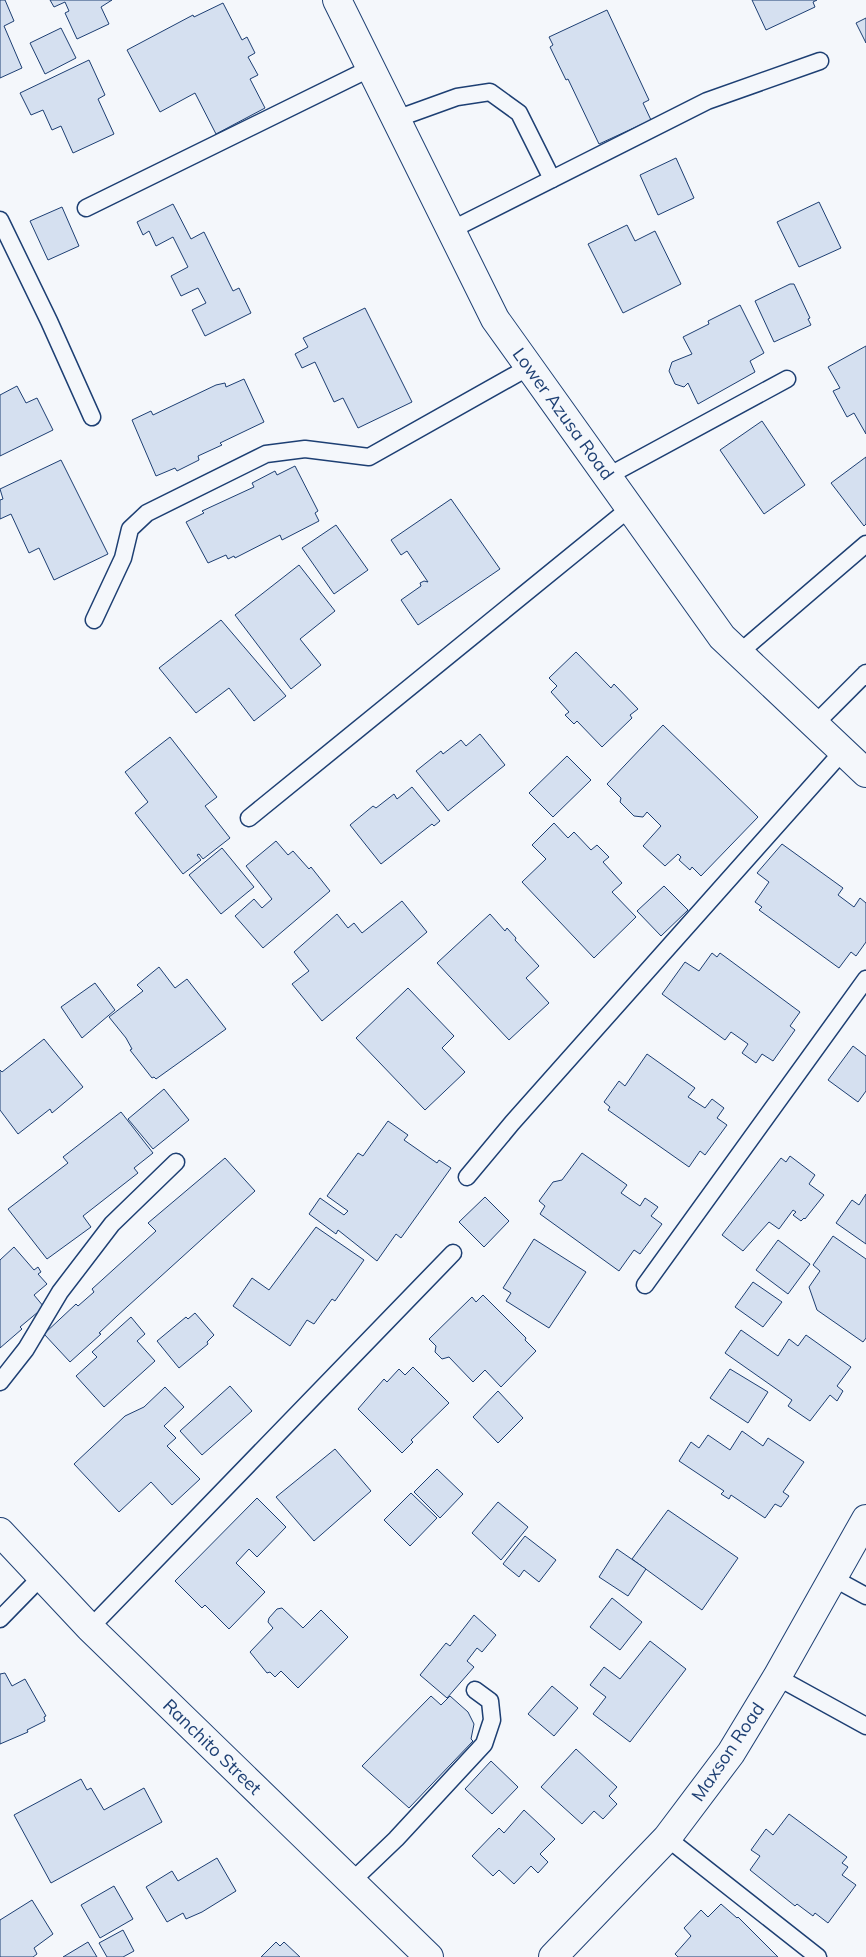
<svg xmlns="http://www.w3.org/2000/svg" width="866" height="1957" font-family="Mulish,sans-serif">
<style>
.building{fill:#d5e0f0;stroke:#1d3f73}
.lines{fill:none;stroke-linecap:round;stroke-linejoin:round}
.service-casing{stroke:#1d3f73;stroke-width:19}
.minor-casing{stroke:#1d3f73;stroke-width:30}
.tertiary-casing{stroke:#1d3f73;stroke-width:30}
.secondary-casing{stroke:#1d3f73;stroke-width:30}
.service{stroke:#f4f7fb;stroke-width:16}
.minor{stroke:#f4f7fb;stroke-width:28}
.tertiary{stroke:#f4f7fb;stroke-width:28}
.secondary{stroke:#f4f7fb;stroke-width:28}
.labels{text-anchor:middle;stroke-width:4;stroke-linejoin:round;paint-order:stroke}
.street-label{font-size:18px;fill:#1d3f73;stroke:#f4f7fb}
</style>
<rect width="100%" height="100%" fill="#f4f7fb"/>
<g class="building">
<polygon points="0,0 5,0 14,21 4,26 22,68 0,78"/>
<polygon points="50,0 112,0 101,7 109,24 77,39 65,13 69,11 65,2 54,7"/>
<polygon points="752,0 817,0 813,2 815,7 766,30"/>
<polygon points="223,3 242,40 247,37 255,53 248,57 258,75 250,79 265,108 216,134 195,93 160,112 127,50 193,15 194,17"/>
<polygon points="607,10 649,100 643,103 651,120 599,144 568,79 566,80 550,47 553,45 549,37"/>
<polygon points="866,18 866,43 856,23"/>
<polygon points="61,28 76,58 45,74 30,43"/>
<polygon points="89,60 105,95 98,99 114,134 73,153 61,126 52,130 43,110 31,115 20,93"/>
<polygon points="676,158 694,198 658,215 640,175"/>
<polygon points="819,202 841,248 799,267 777,222"/>
<polygon points="173,204 191,239 204,232 233,291 239,288 251,313 205,336 192,310 206,303 198,288 181,296 171,276 188,267 173,237 156,246 149,231 143,235 137,222"/>
<polygon points="62,207 79,246 48,260 30,221"/>
<polygon points="627,225 635,241 655,231 681,284 623,313 588,244"/>
<polygon points="790,284 794,284 810,318 808,319 811,325 774,342 755,301"/>
<polygon points="740,305 764,353 750,361 755,372 698,404 688,383 684,387 675,384 669,371 672,362 692,354 683,337 709,324 708,321"/>
<polygon points="365,308 412,402 358,428 343,398 334,402 315,362 302,368 295,354 308,347 303,338"/>
<polygon points="866,346 866,434 854,413 847,417 833,391 840,388 828,367"/>
<polygon points="244,379 264,422 220,443 222,445 198,456 199,460 177,471 175,468 156,476 132,420 151,411 153,415 216,385 225,383 226,387"/>
<polygon points="17,386 26,403 37,398 53,430 0,456 0,395"/>
<polygon points="762,421 805,485 764,514 720,450"/>
<polygon points="866,457 866,524 864,526 831,483"/>
<polygon points="61,460 108,554 54,580 39,548 29,553 11,514 0,519 0,500 3,499 0,489"/>
<polygon points="295,466 318,511 315,513 319,521 282,540 280,535 235,558 234,556 228,559 226,555 208,563 186,522 204,513 202,511 254,487 252,483 275,471 277,475"/>
<polygon points="451,499 500,569 418,625 401,600 421,586 420,583 424,581 428,582 407,551 401,555 391,540"/>
<polygon points="336,525 368,570 334,594 302,548"/>
<polygon points="299,565 335,611 300,639 321,665 291,689 235,615"/>
<polygon points="221,620 286,696 254,721 229,688 196,713 159,668"/>
<polygon points="576,652 611,688 614,684 638,709 630,715 632,718 602,747 577,721 574,724 565,715 569,712 551,692 557,686 549,678"/>
<polygon points="663,725 758,817 701,876 692,867 690,870 679,860 681,857 678,854 665,866 643,846 661,826 647,812 643,817 634,816 620,802 621,798 607,784"/>
<polygon points="480,734 505,765 448,811 416,771 441,751 443,754 461,740 466,746"/>
<polygon points="170,737 217,797 205,806 230,838 203,859 199,854 197,855 201,860 183,874 135,813 148,802 125,772"/>
<polygon points="567,756 591,780 553,817 529,793"/>
<polygon points="412,787 440,821 434,826 432,824 381,864 350,825 373,806 376,808 394,794 397,799"/>
<polygon points="554,823 568,838 574,832 591,850 597,845 609,857 603,862 622,883 612,892 636,917 594,958 522,882 546,859 532,845"/>
<polygon points="276,841 288,855 293,851 309,869 311,867 330,891 263,948 235,916 254,899 262,908 272,899 246,866"/>
<polygon points="782,844 843,888 838,895 854,907 860,898 866,903 866,942 856,956 851,952 839,968 759,910 762,907 755,902 769,882 757,873"/>
<polygon points="222,848 254,887 221,914 189,875"/>
<polygon points="664,886 688,910 661,936 637,911"/>
<polygon points="402,901 427,932 322,1021 292,984 309,971 294,952 337,914 348,928 354,923 362,933"/>
<polygon points="490,914 505,931 507,928 516,938 515,940 539,966 526,978 549,1003 509,1040 437,963"/>
<polygon points="712,953 717,957 720,953 800,1012 790,1026 795,1030 773,1061 762,1054 756,1063 742,1053 748,1044 731,1032 725,1040 662,994 685,962 699,971"/>
<polygon points="159,967 175,988 187,979 226,1029 156,1079 154,1077 152,1078 130,1050 132,1049 126,1038 109,1017 143,991 137,985"/>
<polygon points="95,983 115,1010 82,1038 61,1007"/>
<polygon points="408,988 454,1036 442,1048 465,1072 425,1110 356,1038"/>
<polygon points="44,1039 83,1087 52,1113 50,1109 18,1134 0,1110 0,1070 2,1072"/>
<polygon points="853,1046 866,1056 866,1091 858,1102 828,1080"/>
<polygon points="647,1054 695,1088 688,1097 705,1108 712,1099 724,1108 717,1118 727,1125 705,1155 700,1151 689,1167 608,1110 610,1107 604,1102 619,1081 625,1086"/>
<polygon points="164,1089 189,1120 153,1149 128,1119"/>
<polygon points="121,1112 153,1153 134,1168 138,1173 83,1216 91,1227 47,1259 8,1209 68,1163 63,1157"/>
<polygon points="388,1121 408,1135 404,1140 437,1163 439,1160 451,1168 401,1238 396,1234 377,1261 338,1230 336,1234 309,1214 320,1198 344,1215 348,1211 327,1196 358,1153 363,1156"/>
<polygon points="582,1153 627,1185 621,1193 640,1206 645,1198 658,1207 651,1216 662,1224 640,1254 634,1250 619,1271 540,1214 545,1206 539,1201 553,1182 562,1180"/>
<polygon points="790,1156 815,1175 809,1184 824,1195 805,1219 804,1218 801,1221 793,1215 796,1212 793,1210 779,1229 769,1222 743,1251 722,1235 781,1158 786,1162"/>
<polygon points="225,1158 255,1191 117,1316 99,1333 101,1334 70,1362 44,1334 76,1304 78,1306 94,1292 92,1289 156,1231 148,1223"/>
<polygon points="866,1194 866,1244 836,1223 852,1200 859,1205"/>
<polygon points="485,1197 509,1221 484,1247 459,1222"/>
<polygon points="316,1227 364,1260 335,1301 332,1299 314,1324 307,1320 290,1346 233,1306 252,1278 269,1290"/>
<polygon points="833,1236 866,1259 866,1338 863,1342 817,1310 809,1287 820,1271 813,1265"/>
<polygon points="534,1239 586,1272 549,1328 506,1301 511,1293 503,1288"/>
<polygon points="778,1240 810,1264 788,1294 756,1270"/>
<polygon points="14,1247 34,1270 38,1267 41,1272 38,1274 47,1284 34,1295 44,1307 20,1327 22,1329 0,1348 0,1260"/>
<polygon points="753,1282 782,1302 763,1327 735,1307"/>
<polygon points="483,1295 526,1338 525,1340 536,1351 501,1387 485,1370 473,1382 449,1357 442,1359 435,1352 436,1346 429,1339 472,1297 476,1302"/>
<polygon points="195,1313 214,1335 207,1342 208,1344 179,1368 157,1341 186,1317 188,1319"/>
<polygon points="131,1317 145,1334 137,1341 155,1361 104,1407 76,1376 97,1357 92,1352"/>
<polygon points="741,1330 778,1356 789,1339 798,1346 806,1335 851,1367 837,1386 843,1391 837,1401 830,1395 810,1421 788,1406 792,1400 725,1353"/>
<polygon points="413,1367 449,1403 411,1440 413,1442 402,1453 358,1409 384,1379 387,1382 399,1369 405,1375"/>
<polygon points="730,1369 768,1392 748,1423 710,1398"/>
<polygon points="230,1386 252,1411 202,1455 180,1431"/>
<polygon points="165,1387 184,1407 164,1426 176,1438 167,1446 200,1479 172,1505 151,1482 119,1512 74,1464 125,1416 144,1407"/>
<polygon points="498,1391 523,1418 498,1443 473,1417"/>
<polygon points="742,1431 763,1446 768,1438 804,1462 783,1492 789,1496 781,1507 775,1504 765,1518 731,1495 729,1499 721,1494 724,1491 679,1461 691,1442 699,1448 708,1435 730,1450"/>
<polygon points="335,1449 371,1491 314,1541 276,1497"/>
<polygon points="437,1469 463,1494 440,1518 414,1492"/>
<polygon points="411,1493 437,1518 410,1546 384,1520"/>
<polygon points="257,1498 286,1527 257,1557 249,1549 236,1563 265,1592 229,1629 205,1605 202,1608 175,1581"/>
<polygon points="498,1502 528,1527 501,1560 472,1533"/>
<polygon points="668,1510 738,1558 702,1610 632,1559"/>
<polygon points="525,1536 556,1560 539,1582 524,1570 519,1577 503,1564"/>
<polygon points="617,1549 646,1569 628,1596 599,1577"/>
<polygon points="612,1598 642,1622 620,1650 590,1627"/>
<polygon points="282,1608 303,1628 321,1610 348,1637 298,1688 281,1671 275,1677 270,1672 267,1673 250,1652 273,1628 268,1622 269,1618 277,1609"/>
<polygon points="474,1615 496,1635 482,1652 477,1648 467,1661 474,1667 447,1698 420,1675 446,1643 450,1646"/>
<polygon points="650,1641 686,1669 630,1742 593,1714 606,1697 590,1685 604,1667 620,1679"/>
<polygon points="5,1673 12,1686 25,1679 46,1716 44,1717 45,1721 27,1730 28,1732 0,1744 0,1674"/>
<polygon points="552,1686 578,1708 554,1736 528,1714"/>
<polygon points="431,1696 441,1705 450,1696 468,1712 474,1724 471,1739 473,1741 409,1808 362,1766"/>
<polygon points="576,1749 617,1787 609,1796 617,1804 603,1819 594,1811 582,1824 541,1787"/>
<polygon points="491,1761 518,1787 492,1814 465,1789"/>
<polygon points="81,1779 87,1790 91,1788 104,1810 144,1788 162,1822 51,1883 14,1815"/>
<polygon points="524,1810 555,1839 540,1854 548,1862 538,1873 531,1866 514,1884 499,1870 493,1876 472,1856 499,1828 504,1833"/>
<polygon points="789,1814 847,1857 842,1863 848,1867 842,1875 856,1885 828,1923 815,1913 813,1916 797,1904 795,1906 750,1870 760,1856 751,1850 766,1829 773,1835"/>
<polygon points="217,1858 236,1891 202,1912 186,1919 183,1913 167,1922 146,1887 172,1871 178,1881"/>
<polygon points="114,1886 133,1919 100,1938 81,1905"/>
<polygon points="32,1900 53,1934 34,1948 37,1954 33,1957 0,1957 0,1920"/>
<polygon points="721,1904 737,1918 738,1917 778,1957 678,1957 675,1954 691,1936 684,1928 701,1910 708,1917"/>
<polygon points="123,1930 134,1951 123,1957 107,1957 99,1943"/>
<polygon points="88,1942 97,1957 63,1957"/>
<polygon points="276,1942 280,1946 284,1942 300,1957 261,1957"/>
</g>
<g class="lines">
<defs>
<g id="service">
<polyline points="396,119 457,97 490,92 519,113 552,179"/>
<polyline points="86,208 371,68"/>
<polyline points="0,220 49,321 92,417"/>
<polyline points="451,230 707,101 820,61"/>
<polyline points="608,476 787,379"/>
<polyline points="94,620 123,558 130,529 147,513 266,454 305,449 369,457 529,367"/>
<polyline points="739,653 866,544"/>
<polyline points="815,724 866,673"/>
<polyline points="249,818 630,508"/>
<polyline points="467,1177 512,1123 843,751"/>
<polyline points="645,1285 866,979"/>
<polyline points="0,1382 26,1349 60,1292 112,1224 176,1162"/>
<polyline points="833,1578 866,1596"/>
<polyline points="0,1619 42,1576"/>
<polyline points="90,1628 453,1253"/>
<polyline points="777,1677 866,1726"/>
<polyline points="667,1838 818,1957"/>
<polyline points="351,1882 396,1839 484,1744 492,1720 490,1701 475,1690"/>
</g>
<polyline id="minor" points="0,1532 90,1628 429,1957"/>
<polyline id="tertiary" points="553,1957 667,1838 731,1753 777,1677 866,1519"/>
<polyline id="secondary" points="337,0 495,319 722,637 866,773"/>
</defs>
<use href="#service" class="service-casing"/>
<use href="#minor" class="minor-casing"/>
<use href="#tertiary" class="tertiary-casing"/>
<use href="#secondary" class="secondary-casing"/>
<use href="#service" class="service"/>
<use href="#minor" class="minor"/>
<use href="#tertiary" class="tertiary"/>
<use href="#secondary" class="secondary"/>
</g>
<g class="labels">
<g class="street-label">
<text transform="translate(563 414) rotate(54)" y="6">Lower Azusa Road</text>
<text transform="translate(212 1747) rotate(44)" y="6">Ranchito Street</text>
<text transform="translate(728 1752) rotate(-56)" y="6">Maxson Road</text>
</g>
</g>
</svg>
